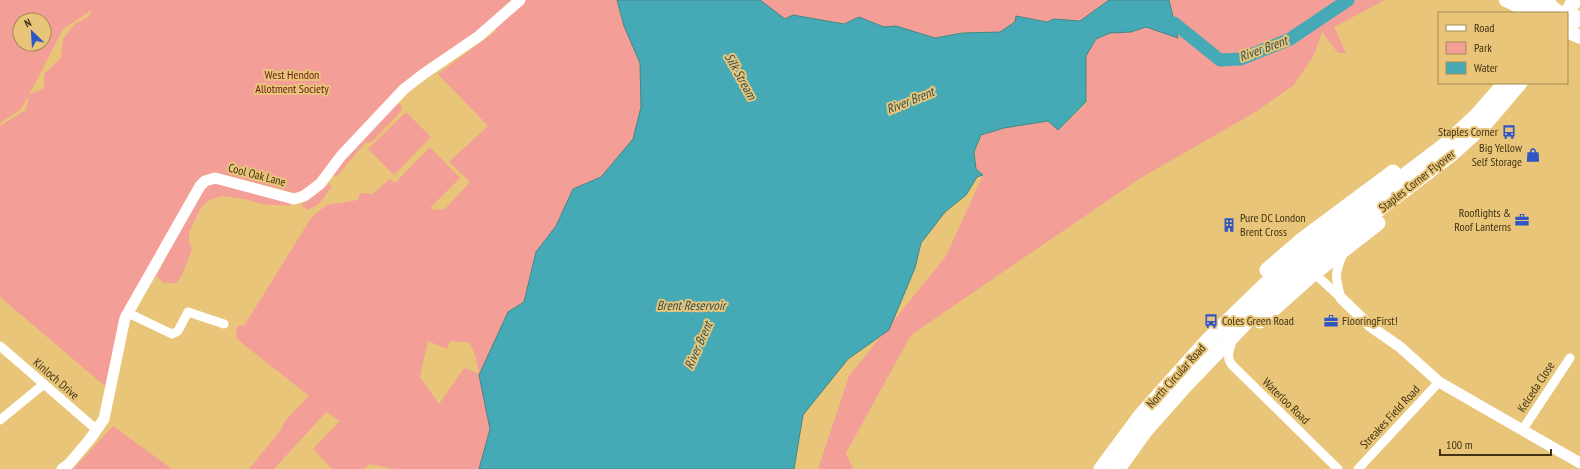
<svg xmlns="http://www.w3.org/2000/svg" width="1580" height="469" font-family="'PT Sans Narrow',sans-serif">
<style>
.green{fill:#f39f97;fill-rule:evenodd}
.water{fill:#45aab6;stroke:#448685}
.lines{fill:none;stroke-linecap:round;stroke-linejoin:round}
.river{stroke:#45aab6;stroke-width:13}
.minor{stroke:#fff;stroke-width:9}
.tertiary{stroke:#fff;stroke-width:11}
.primary{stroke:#fff;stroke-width:14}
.trunk{stroke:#fff;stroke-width:15}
.labels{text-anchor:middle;stroke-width:4;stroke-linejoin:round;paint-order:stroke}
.park-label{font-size:12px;fill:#681918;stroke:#e8c579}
.poi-label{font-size:12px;fill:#413313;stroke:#e8c579;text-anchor:end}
.street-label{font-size:12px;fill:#413313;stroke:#e8c579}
.water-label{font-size:13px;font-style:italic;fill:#325155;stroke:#e8c579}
</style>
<rect width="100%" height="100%" fill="#e8c579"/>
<g class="green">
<path d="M0 0H617L624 26 640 63 641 107 633 139 601 177 573 189 556 226 536 252 524 302 510 310 479 375 490 429 479 469H394L369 464 364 469H332L313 449 340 421 326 412 274 469H249L280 431 286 420 309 396 237 339 236 328 240 325 244 326 311 218 326 205 358 200 360 193 372 194 390 179 395 183 430 147 460 178 430 208 436 210 445 209 470 182 449 162 488 126 438 74 496 31 488 21 480 30 406 81 313 185 298 194 221 174C212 173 208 173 201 180L114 342V345H116L106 387 0 297V126L26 110 29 95 21 109 0 123ZM92 10 88 17 75 24 63 39 61 58 44 74V88L29 95 63 29ZM20 20H44V44H20ZM428 341 447 349 450 341 470 343 475 355 479 374 464 368 439 404 420 377Z"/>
<polygon points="760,0 1108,0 1080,21 1054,19 1047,22 1016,16 1015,23 1001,32 963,32 935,38 897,27 885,28 859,17 845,24 794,15 785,19"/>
<polygon points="1169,0 1385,0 1334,27 1346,53 1338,53 1322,32 1314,55 1294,85 1257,111 1139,179 911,335 846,453 853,469 818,469 849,376 946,256 983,175 976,168 975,151 982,135 1004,128 1048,121 1059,130 1087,103 1086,57 1097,38 1109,33 1131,32 1146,27 1177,37"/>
<polygon points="400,103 402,110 372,142 365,143 336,177 333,173 347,154 392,107"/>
<polygon points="406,112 431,137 394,175 368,149"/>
<polygon points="213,181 288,199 290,206 263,204 244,199 221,196 210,200 202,206 189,232 189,241 192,250 182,275 177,283 164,283 156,276 202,189"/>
<path d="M329 184 332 186C322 198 324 204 307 210L301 205Z"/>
<polygon points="113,426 172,469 71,469 76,466"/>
</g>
<polygon class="water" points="617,0 760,0 785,19 793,15 844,24 859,17 884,27 896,26 935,38 962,33 1000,32 1015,22 1016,16 1047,22 1054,19 1080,21 1109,0 1169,0 1178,38 1146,27 1131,32 1110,33 1096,39 1086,56 1086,102 1058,130 1048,121 1004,128 981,135 974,152 976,169 983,175 977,177 966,195 945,212 921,243 915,268 889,330 848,359 803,415 794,469 479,469 490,429 479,375 508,312 524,302 536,252 556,226 573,189 601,177 633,139 641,107 640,63 624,26"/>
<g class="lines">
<polyline class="river" points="1157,22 1174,23 1220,60 1241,59 1290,39 1348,0"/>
<g class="minor">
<polyline points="1314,273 1340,297"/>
<path d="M1341 298C1335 277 1334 273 1344 252"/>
<polyline points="128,313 172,334 178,331 188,312 224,324"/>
<path d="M1231 345C1228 353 1227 358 1232 365L1338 469"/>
<polyline points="0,346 97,430"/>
<polyline points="0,420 44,384"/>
<polyline points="1523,429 1570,358"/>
<polyline points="1358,469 1439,382"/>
</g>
<g class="tertiary">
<polyline points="1341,298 1370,326 1400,347 1439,382 1580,463"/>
<polyline points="62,469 69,464 90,439 104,419 125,318 200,186 205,181 215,178 294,199 304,196 320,184 341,156 404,89 422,75 479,36 520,0"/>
</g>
<g class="primary">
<polyline points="1506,0 1532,13"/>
<polyline points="1530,0 1557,12"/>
<polyline points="1567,31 1580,37"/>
</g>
<g class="trunk">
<polyline points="1546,0 1551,7 1559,13"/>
<polyline points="1567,13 1575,0"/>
<polyline points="1567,26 1579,18"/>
<polyline points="1267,270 1303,239 1393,172"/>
<polyline points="1260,321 1314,273 1378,223"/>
<polyline points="1101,469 1141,415 1207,341 1269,281 1327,234 1446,144 1477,115 1505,83"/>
<polyline points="1118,469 1146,430 1185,386 1277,290 1302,268 1453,153 1485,124 1520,83"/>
</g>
</g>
<defs>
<symbol id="bus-bare" viewBox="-9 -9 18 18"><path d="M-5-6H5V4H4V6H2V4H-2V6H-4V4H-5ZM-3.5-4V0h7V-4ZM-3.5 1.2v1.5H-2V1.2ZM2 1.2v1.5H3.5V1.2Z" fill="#3055c5" stroke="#e8c579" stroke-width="2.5" paint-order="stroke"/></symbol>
<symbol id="shop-bare" viewBox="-9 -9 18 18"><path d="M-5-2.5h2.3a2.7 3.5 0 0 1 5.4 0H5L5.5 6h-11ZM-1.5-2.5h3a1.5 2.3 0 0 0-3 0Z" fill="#3055c5" stroke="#e8c579" stroke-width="2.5" paint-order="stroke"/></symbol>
<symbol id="office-bare" viewBox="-9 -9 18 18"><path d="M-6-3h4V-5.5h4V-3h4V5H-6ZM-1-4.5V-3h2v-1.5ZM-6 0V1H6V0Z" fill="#3055c5" stroke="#e8c579" stroke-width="2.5" paint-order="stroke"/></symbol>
<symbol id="building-bare" viewBox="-9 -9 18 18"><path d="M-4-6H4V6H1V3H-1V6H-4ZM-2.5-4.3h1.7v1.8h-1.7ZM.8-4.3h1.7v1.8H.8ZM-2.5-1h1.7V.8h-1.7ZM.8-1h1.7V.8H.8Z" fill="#3055c5" stroke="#e8c579" stroke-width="2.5" paint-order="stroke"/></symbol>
</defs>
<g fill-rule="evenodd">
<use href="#bus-bare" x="1499" y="122" width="20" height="20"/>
<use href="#shop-bare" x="1523" y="145" width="20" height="20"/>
<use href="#office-bare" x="1512" y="210" width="20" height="20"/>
<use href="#building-bare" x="1219" y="215" width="20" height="20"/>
<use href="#bus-bare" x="1201" y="311" width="20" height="20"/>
<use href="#office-bare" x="1321" y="311" width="20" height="20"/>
</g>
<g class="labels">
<g class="park-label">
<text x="292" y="79">West Hendon<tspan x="292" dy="14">Allotment Society</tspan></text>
</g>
<g class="poi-label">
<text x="1498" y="136">Staples Corner</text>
<text x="1522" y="152">Big Yellow<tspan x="1522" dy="14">Self Storage</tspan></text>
<text x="1511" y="217">Rooflights &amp;<tspan x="1511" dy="14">Roof Lanterns</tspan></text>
<text x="1240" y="222" text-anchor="start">Pure DC London<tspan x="1240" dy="14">Brent Cross</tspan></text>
<text x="1222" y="325" text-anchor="start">Coles Green Road</text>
<text x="1342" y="325" text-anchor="start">FlooringFirst!</text>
</g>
<g class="street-label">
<text transform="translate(257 175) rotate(15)" y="4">Cool Oak Lane</text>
<text transform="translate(1417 181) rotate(-38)" y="4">Staples Corner Flyover</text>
<text transform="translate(1176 376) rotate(-48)" y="4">North Circular Road</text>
<text transform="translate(56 379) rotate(41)" y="4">Kinloch Drive</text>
<text transform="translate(1536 387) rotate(-57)" y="4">Kelceda Close</text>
<text transform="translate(1286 401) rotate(44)" y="4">Waterloo Road</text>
<text transform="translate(1390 417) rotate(-47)" y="4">Streakes Field Road</text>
</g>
<g class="water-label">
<text transform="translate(1263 48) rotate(-20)" y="5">River Brent</text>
<text transform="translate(741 76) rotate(61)" y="5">Silk Stream</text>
<text transform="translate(910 100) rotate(-22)" y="5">River Brent</text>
<text x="691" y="310">Brent Reservoir</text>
<text transform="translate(698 345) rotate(-66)" y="5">River Brent</text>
</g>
</g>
<rect x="1438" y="12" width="130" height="72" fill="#e8c579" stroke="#a58b50"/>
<rect x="1446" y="25" width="20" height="6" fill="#ffffff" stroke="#a58b50"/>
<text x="1474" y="32" font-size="12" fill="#413313">Road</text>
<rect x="1446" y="42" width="20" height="12" fill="#f39f97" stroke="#a58b50"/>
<text x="1474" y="52" font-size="12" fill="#413313">Park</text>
<rect x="1446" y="62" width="20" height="12" fill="#45aab6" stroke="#a58b50"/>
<text x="1474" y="72" font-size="12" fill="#413313">Water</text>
<g transform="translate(32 32) rotate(335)"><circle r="19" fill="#e8c579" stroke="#a58b50"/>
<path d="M0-3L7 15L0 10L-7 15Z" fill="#3055c5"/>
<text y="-6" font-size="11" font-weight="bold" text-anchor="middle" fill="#413313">N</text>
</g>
<path d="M1440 449v6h111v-6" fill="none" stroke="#413313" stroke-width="2"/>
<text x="1446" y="449" font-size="12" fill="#413313" stroke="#e8c579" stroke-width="3" paint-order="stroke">100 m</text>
</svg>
